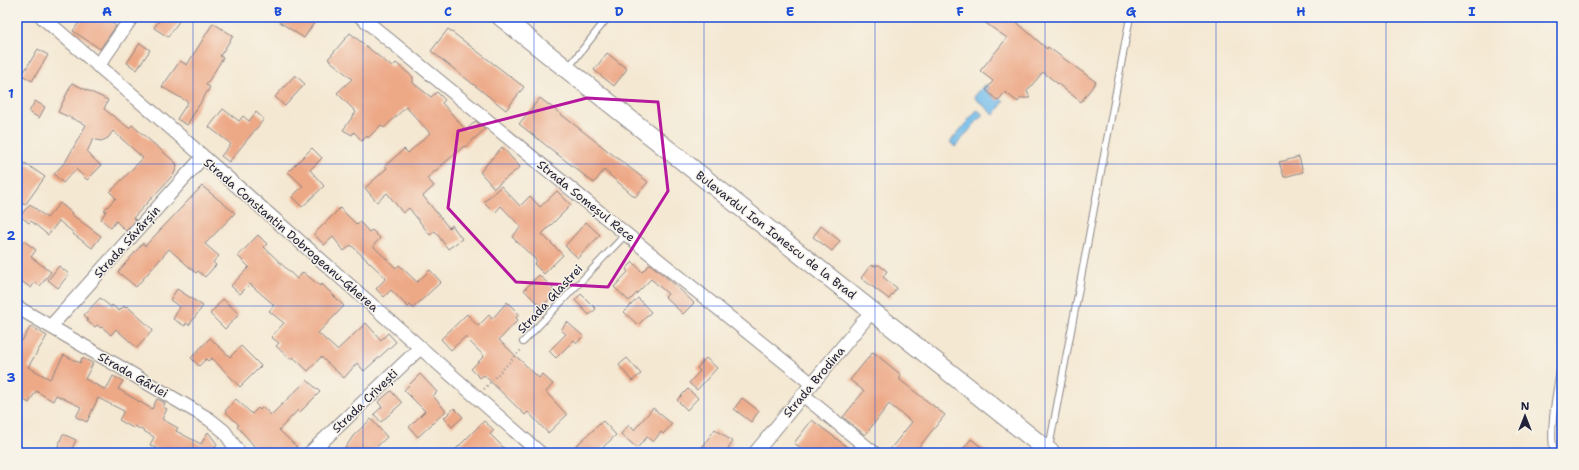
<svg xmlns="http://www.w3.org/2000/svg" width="1579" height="470" font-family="'Shantell Sans',sans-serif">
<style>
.water{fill:#73bdeb;stroke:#4a7093}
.building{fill:#eda886}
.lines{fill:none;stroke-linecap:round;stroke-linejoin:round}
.lane-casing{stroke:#8b8586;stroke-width:8}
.street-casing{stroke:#8b8586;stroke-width:15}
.secondary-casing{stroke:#8b8586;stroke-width:20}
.path{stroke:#8b8586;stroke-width:2;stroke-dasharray:1 3;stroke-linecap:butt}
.lane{stroke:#fff;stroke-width:6}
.street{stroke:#fff;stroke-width:13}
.secondary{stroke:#fff;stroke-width:18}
.marked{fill:none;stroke:#b5179e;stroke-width:3;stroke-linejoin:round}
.grid{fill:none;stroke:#1d4ed8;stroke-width:1;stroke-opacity:0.55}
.labels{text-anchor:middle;stroke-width:3;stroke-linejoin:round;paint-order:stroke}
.street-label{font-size:12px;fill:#22223b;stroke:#f7f3e8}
.neatline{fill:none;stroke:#1d4ed8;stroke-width:1.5}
.grid-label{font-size:13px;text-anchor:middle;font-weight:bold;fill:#1d4ed8}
</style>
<rect width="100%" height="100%" fill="#f7f3e8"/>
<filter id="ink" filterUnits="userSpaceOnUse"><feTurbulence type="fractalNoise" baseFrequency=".025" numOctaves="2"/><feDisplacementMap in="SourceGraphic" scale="8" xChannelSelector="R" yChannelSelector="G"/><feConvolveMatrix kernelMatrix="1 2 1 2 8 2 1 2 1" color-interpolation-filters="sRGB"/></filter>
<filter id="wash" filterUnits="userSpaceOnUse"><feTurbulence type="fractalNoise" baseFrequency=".012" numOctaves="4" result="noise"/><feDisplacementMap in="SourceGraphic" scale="16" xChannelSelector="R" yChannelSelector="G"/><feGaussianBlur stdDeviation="0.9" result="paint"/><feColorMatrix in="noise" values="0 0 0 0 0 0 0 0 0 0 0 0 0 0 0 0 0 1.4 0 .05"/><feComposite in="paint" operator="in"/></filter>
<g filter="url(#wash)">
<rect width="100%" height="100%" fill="#f4e8d2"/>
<g class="water">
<polygon points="985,84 988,87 986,90 998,100 1000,98 1004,101 994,115 974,97"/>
<polygon points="977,110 983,114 955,147 950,142"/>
</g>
<g id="blocks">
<g class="building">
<polygon points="83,17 91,17 99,23 105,17 116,26 100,49 73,31"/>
<polygon points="161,17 182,17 168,37 154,28"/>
<polygon points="272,17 318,17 304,38"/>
<polygon points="977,17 1011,17 1047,49 1048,47 1096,82 1081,102 1043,72 1027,91 1030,98 1021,98 1018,102 1005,92 998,101 986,90 993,81 980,71 1007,38"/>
<polygon points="213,23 233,36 220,56 223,58 206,85 210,87 187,125 177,119 188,102 162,87 180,61 187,65"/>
<polygon points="448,29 524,87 506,110 431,51"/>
<polygon points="350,33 392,67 396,63 413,77 413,83 431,97 437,92 445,100 442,103 466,130 476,121 485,129 465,147 464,146 427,178 434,186 423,196 449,228 452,225 462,239 448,249 435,231 430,235 409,208 403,213 387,193 377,202 365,188 387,168 385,166 404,149 408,153 430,133 406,107 384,128 381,125 368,138 367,136 362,141 354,132 352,135 343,130 356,112 337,93 352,79 328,59"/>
<polygon points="140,43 150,50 137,70 127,63"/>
<polygon points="38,49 48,55 32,81 22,75"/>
<polygon points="607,53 627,69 614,86 594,70"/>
<polygon points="295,75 305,84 285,106 275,97"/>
<polygon points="72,83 108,100 104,109 129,128 132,125 176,163 177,166 174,174 133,218 136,220 126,231 116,221 111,228 101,219 106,211 104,210 116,198 110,192 143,158 113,131 108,138 101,141 93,139 87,152 101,166 87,180 76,169 63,183 54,174 66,161 86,125 58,112"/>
<polygon points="540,98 648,182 635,197 604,170 594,183 519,124"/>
<polygon points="35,101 45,107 39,118 29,112"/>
<polygon points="223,109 239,121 243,116 249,121 256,112 264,119 229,162 221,156 231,144 209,127"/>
<polygon points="502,147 520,167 494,188 480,172"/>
<polygon points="312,148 322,158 310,170 324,186 302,207 292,197 303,186 288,172"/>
<polygon points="1299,157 1303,172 1284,177 1279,162"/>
<polygon points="25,163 45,177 25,205 17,200 17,193 22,185 17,181 21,174 18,172"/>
<polygon points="202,186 235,213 205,244 219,256 213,262 216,265 205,277 198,271 196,273 169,249 136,287 118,272 143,243 145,246"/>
<polygon points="501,186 520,206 530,196 540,207 557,191 571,205 542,234 563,255 544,274 534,264 537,261 512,237 521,227 501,206 495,213 484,202"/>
<polygon points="60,203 72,213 71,214 101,236 92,248 73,234 74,233 59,221 48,235 31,221 29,223 20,216 30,204 47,218"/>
<polygon points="340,208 357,225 360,222 369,232 372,230 380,238 373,246 396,268 399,265 417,282 430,270 441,282 413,308 410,305 408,307 391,290 384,297 376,289 386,278 351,245 344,251 333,237 324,245 314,234"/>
<polygon points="586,222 600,235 578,258 565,246"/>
<polygon points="821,226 840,241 832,251 813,237"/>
<polygon points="258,235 267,244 264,247 297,279 303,272 320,286 322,284 344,306 318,333 337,350 366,323 381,340 388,333 396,342 364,371 357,363 344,378 321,357 308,371 293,357 290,359 276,346 279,343 271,337 284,323 269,311 274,305 250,284 240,294 231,286 249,267 238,256"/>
<polygon points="24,241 36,250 31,257 51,272 40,286 35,282 31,288 17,278 17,249"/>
<polygon points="633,262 642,272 650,264 673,283 694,303 683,314 665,297 668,294 651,279 629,301 614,287 628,272 626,269"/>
<polygon points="879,265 887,271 883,277 897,288 889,299 861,278 870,266"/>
<polygon points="59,266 69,274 58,288 48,280"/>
<polygon points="539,275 553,288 551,298 541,307 524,290"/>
<polygon points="177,289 203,306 189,325 186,323 185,326 173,319 180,307 170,300"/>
<polygon points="581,294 596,309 589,315 575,300"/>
<polygon points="100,298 111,307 112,305 119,311 124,306 125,308 127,306 153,330 137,348 116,329 111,335 102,327 101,328 97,325 95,327 87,321 88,319 84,315"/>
<polygon points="638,298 651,312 638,325 624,312"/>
<polygon points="223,299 239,314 225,329 210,314"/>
<polygon points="507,302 519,314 516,318 518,320 499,340 539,378 542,374 553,384 546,392 567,415 548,433 528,412 525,415 484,375 480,378 471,369 484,356 465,337 451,350 441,339 467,314 478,326 489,315 492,319"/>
<polygon points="567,322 583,336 577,343 574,340 556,358 549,351 566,334 561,330"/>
<polygon points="31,326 47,336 28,367 50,379 64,355 80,363 82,358 93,363 85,379 106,390 113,376 123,381 118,389 152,409 157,399 165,403 163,407 167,409 162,419 178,428 176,431 201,444 208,432 217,444 214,451 217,453 164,453 150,445 154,437 135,426 133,428 119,420 124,411 98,398 87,422 76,417 81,407 56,395 53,401 36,391 29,403 17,396 17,338 22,341"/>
<polygon points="210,338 230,357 241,346 261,366 240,387 212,358 208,361 206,359 199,366 191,358"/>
<polygon points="873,352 900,374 900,380 945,415 914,453 887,453 912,422 889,404 865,435 843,417 864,391 850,380"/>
<polygon points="627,358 641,374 632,381 619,365"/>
<polygon points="706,358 717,368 697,390 689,383 700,371 697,368"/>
<polygon points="420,374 437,392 433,396 446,411 418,437 409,427 425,411 404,390"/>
<polygon points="307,380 320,392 300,412 298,410 279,430 297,447 291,453 260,453 237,426 239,425 225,411 236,399 252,414 258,408 260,410 263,407 271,415"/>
<polygon points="688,389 698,398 687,410 677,400"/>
<polygon points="391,391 402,403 381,422 374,414 382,407 378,402"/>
<polygon points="742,398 759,411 751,422 734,409"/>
<polygon points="454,408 463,417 452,427 444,418"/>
<polygon points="653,408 672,424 663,434 661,432 653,442 647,437 637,448 621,434 629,425 634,430"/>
<polygon points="371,419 387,437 370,453 342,453 353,436"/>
<polygon points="812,420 855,453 808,453 794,443"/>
<polygon points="484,421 494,430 490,434 509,453 452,453"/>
<polygon points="603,421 616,435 597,453 568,453"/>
<polygon points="715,429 733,442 725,453 698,453"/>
<polygon points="63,434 76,440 70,453 55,453"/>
<polygon points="971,439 989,453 960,453"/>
</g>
</g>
</g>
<g filter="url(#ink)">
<use href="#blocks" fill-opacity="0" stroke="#8b8586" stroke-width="1"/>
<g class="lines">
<defs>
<g id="lane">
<polyline points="568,68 608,17"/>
<polyline points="523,342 626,234"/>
<polyline points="1049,448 1130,17"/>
<path d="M1554 453C1548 429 1558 385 1562 359"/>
</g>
<g id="street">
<polyline points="42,17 172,129 540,453"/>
<polyline points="361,17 626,234 812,384"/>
<polyline points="98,66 132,17"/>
<polyline points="17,307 209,419 224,431 239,453"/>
<polyline points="51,326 203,157"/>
<polyline points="803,395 874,453"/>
<polyline points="310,453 420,348"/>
<polyline points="755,453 872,311"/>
</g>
<polyline id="secondary" points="501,17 1051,453"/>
</defs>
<use href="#lane" class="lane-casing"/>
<use href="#street" class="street-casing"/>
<use href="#secondary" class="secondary-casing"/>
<polyline class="path" points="484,389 521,350"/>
<use href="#lane" class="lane"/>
<use href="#street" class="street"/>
<use href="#secondary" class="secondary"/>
</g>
</g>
<path class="marked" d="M587 98 658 102 668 191 608 287 516 282 448 208 458 131Z"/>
<path class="grid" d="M193 17V453M363 17V453M534 17V453M704 17V453M875 17V453M1045 17V453M1216 17V453M1386 17V453M17 164H1562M17 306H1562"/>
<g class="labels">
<g class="street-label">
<text transform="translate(586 201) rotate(39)" y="4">Strada Someșul Rece</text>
<text transform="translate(291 235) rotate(41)" y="4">Strada Constantin Dobrogeanu-Gherea</text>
<text transform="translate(776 235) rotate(38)" y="4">Bulevardul Ion Ionescu de la Brad</text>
<text transform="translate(127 242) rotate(-48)" y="4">Strada Săvârșin</text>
<text transform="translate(550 299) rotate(-47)" y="4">Strada Glastrei</text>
<text transform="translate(133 375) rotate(30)" y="4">Strada Gârlei</text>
<text transform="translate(814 382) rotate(-50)" y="4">Strada Brodina</text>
<text transform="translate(365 401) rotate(-44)" y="4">Strada Crivești</text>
</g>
</g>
<rect width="1579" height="470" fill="none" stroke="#f7f3e8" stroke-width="44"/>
<g transform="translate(1525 416)" stroke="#f7f3e8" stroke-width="3" paint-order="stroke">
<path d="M0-3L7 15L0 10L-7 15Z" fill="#22223b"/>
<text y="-6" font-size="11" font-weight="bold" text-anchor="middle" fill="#22223b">N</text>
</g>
<rect x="22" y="22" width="1535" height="426" class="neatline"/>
<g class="grid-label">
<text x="107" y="16">A</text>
<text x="278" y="16">B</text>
<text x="448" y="16">C</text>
<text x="619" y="16">D</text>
<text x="790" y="16">E</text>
<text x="960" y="16">F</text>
<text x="1131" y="16">G</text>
<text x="1301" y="16">H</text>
<text x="1472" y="16">I</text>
<text x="11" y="98">1</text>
<text x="11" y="240">2</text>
<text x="11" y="382">3</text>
</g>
</svg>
